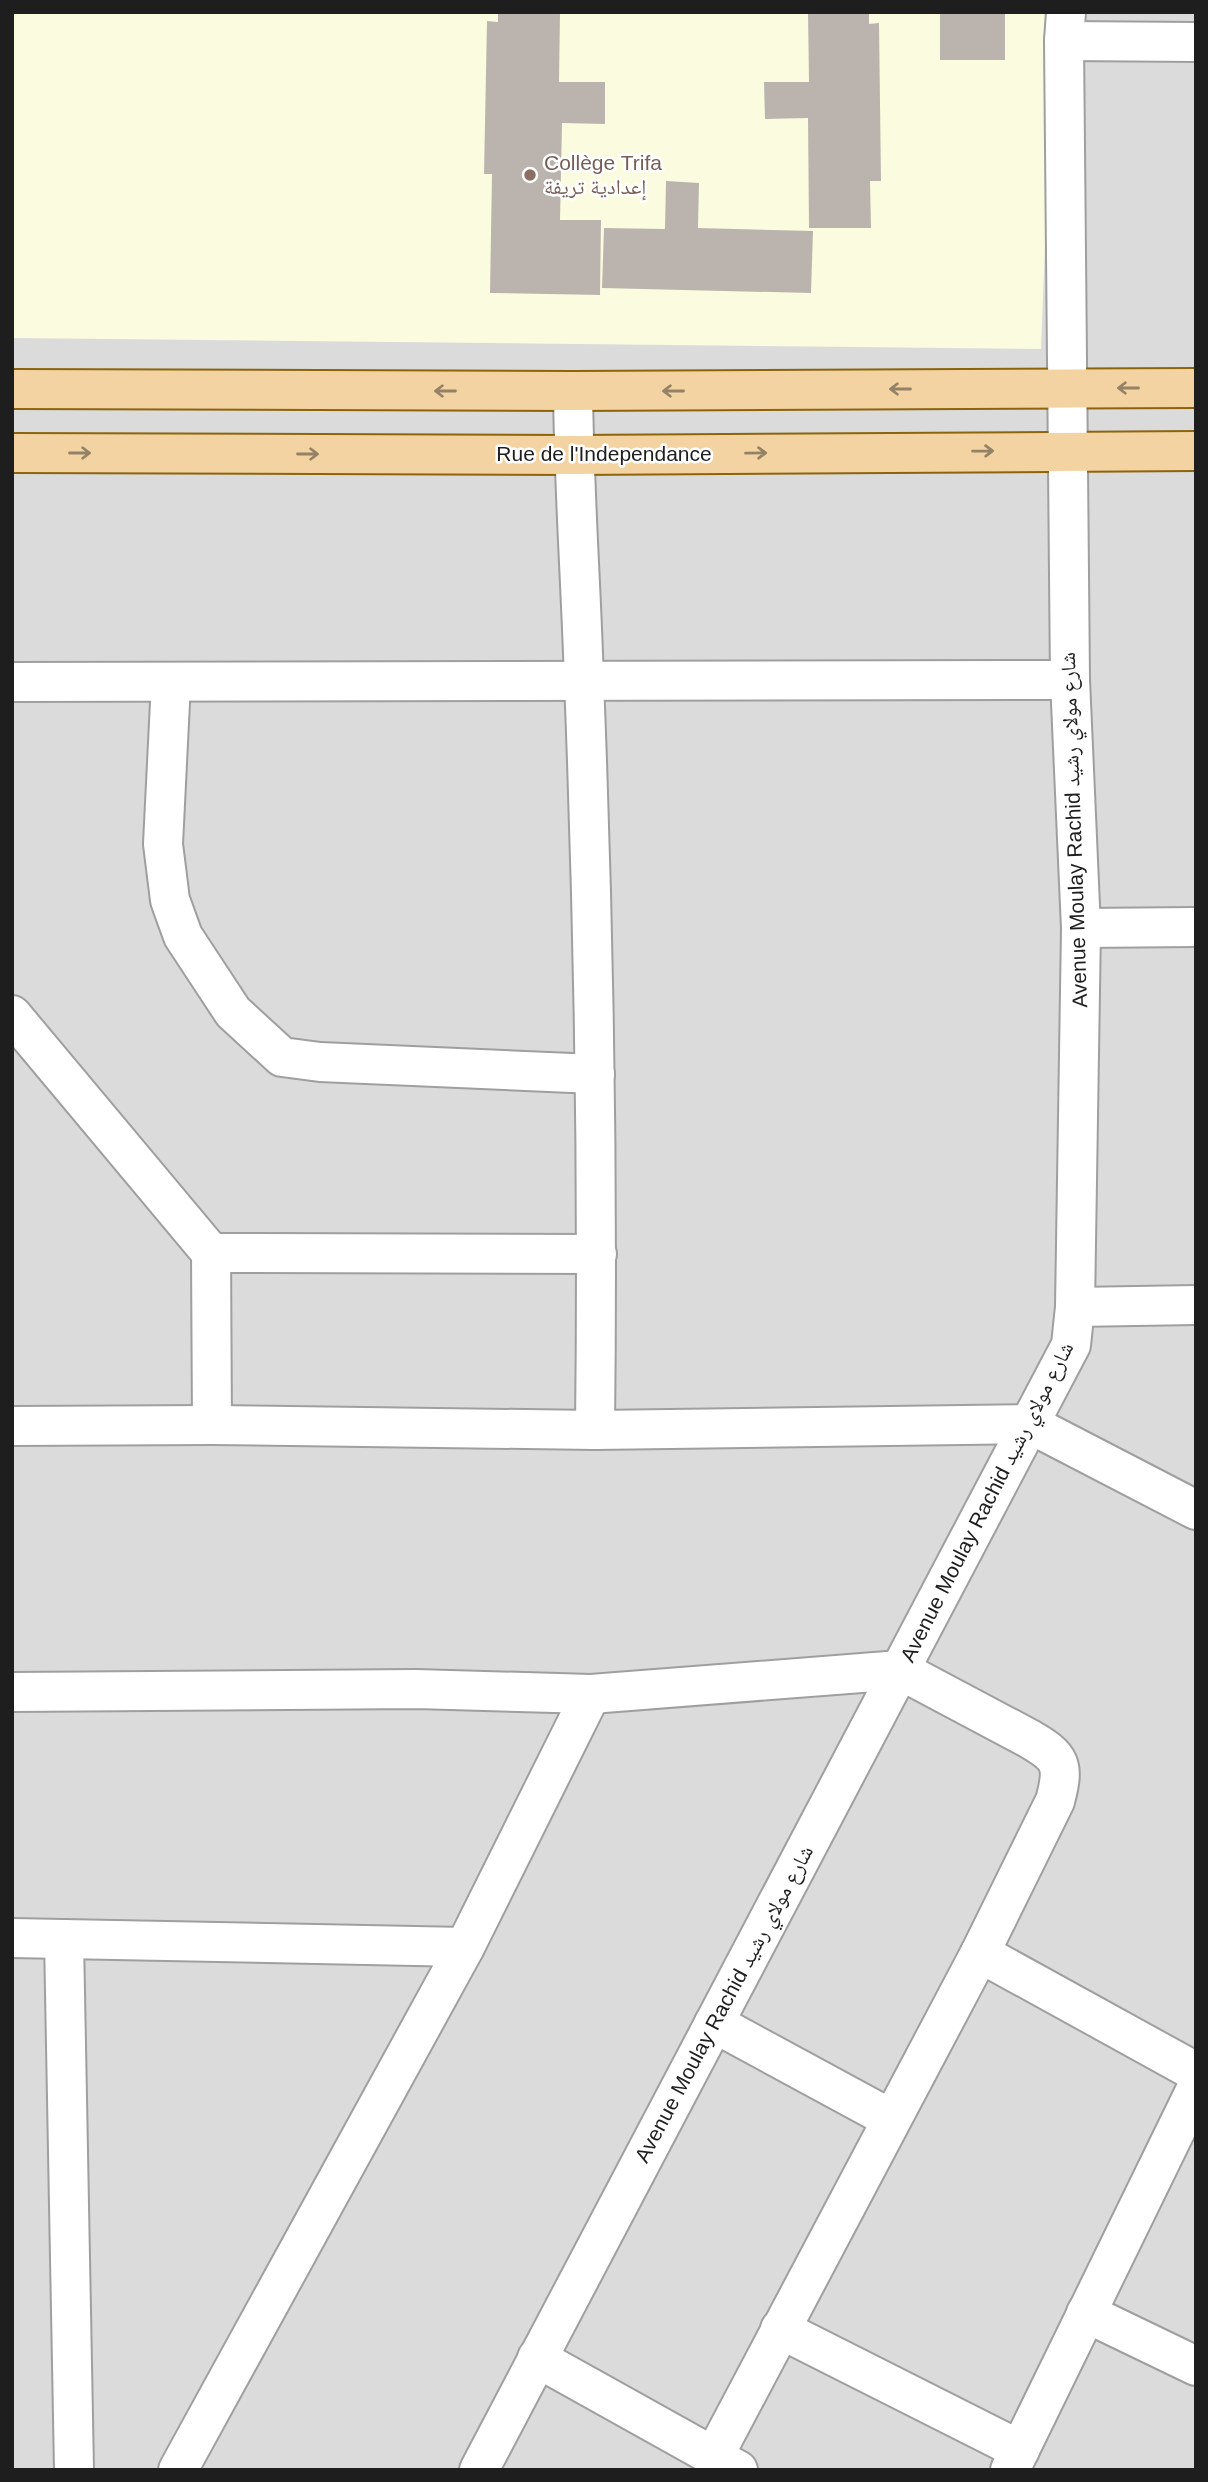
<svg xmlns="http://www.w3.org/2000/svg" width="1208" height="2482" font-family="Helvetica,'Noto Naskh Arabic',sans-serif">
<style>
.residential{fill:#dbdbdb}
.education{fill:#fbfcdf}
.building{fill:#bbb4ae}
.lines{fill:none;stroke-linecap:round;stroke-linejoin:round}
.minor-casing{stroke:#9f9f9f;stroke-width:42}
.major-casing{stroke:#8b640c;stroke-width:42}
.minor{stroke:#fff;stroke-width:38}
.major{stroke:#f4d3a3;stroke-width:38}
.oneway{stroke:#948267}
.education-dot{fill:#8d6e63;stroke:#fff;stroke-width:2.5}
.labels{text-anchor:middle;stroke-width:5;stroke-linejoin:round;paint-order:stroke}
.education-label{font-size:21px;fill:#785e54;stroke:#fff;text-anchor:start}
.street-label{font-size:21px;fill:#1e1e1e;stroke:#fff}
</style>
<rect width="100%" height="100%" fill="#eeebe4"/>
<rect class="residential" x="12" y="12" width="1184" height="2458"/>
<polygon class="education" points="12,12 1054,12 1041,349 12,338"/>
<g class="building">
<polygon points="498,12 560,12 559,82 605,82 605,124 562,123 560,220 601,220 600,295 490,293 492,174 484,174 487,21 498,22"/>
<polygon points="808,12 869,12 869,24 879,23 881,181 870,181 871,228 809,228 808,118 765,119 764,82 809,82"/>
<rect x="940" y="12" width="65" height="48"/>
<polygon points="666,181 699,183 698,228 813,231 811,293 602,288 604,228 665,229"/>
</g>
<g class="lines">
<defs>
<g id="minor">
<polyline points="1064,41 1196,42"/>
<path d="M573 391C574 488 581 585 584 681 594 931 598 1181 595 1430"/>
<polyline points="12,682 1070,680"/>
<polyline points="171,682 163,844 170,900 183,936 233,1012 282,1057 320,1062 595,1074"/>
<polyline points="1081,928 1196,927"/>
<polyline points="12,1015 211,1253 212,1425"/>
<polyline points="211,1253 597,1254"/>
<polyline points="1075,1307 1196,1305"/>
<polyline points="12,1426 212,1425 595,1430 1030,1424 1196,1510"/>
<path d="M12 1692 416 1689 591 1694 900 1670 1028 1738C1061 1757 1065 1764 1055 1801L980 1953 714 2456"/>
<polyline points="12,1938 465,1947"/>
<polyline points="64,1939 74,2470"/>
<polyline points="980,1953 1196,2072"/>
<polyline points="714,2023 891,2119"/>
<polyline points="1086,2313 1196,2366"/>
<polyline points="780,2329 1020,2450"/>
<polyline points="537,2358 738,2470"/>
<polyline points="178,2470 465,1947 591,1694"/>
<polyline points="479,2470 1071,1345 1075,1307 1081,928 1070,680 1064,41 1066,12"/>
<polyline points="1010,2470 1196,2089"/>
</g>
<g id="major">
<polyline points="12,389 573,391 1196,388"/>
<polyline points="12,453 574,455 1196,451"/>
</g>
</defs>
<use href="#minor" class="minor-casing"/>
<use href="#major" class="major-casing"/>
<use href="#minor" class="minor"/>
<use href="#major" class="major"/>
</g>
<defs><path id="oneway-shaft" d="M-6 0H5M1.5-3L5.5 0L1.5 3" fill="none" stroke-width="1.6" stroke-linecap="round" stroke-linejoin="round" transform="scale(1.75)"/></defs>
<g class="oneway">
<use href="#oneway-shaft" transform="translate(1128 388) rotate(-180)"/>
<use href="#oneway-shaft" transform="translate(900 389) rotate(180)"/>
<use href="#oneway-shaft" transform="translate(445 391) rotate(-180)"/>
<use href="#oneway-shaft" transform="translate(673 391) rotate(180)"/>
<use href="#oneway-shaft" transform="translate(983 451) rotate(-1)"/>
<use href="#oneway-shaft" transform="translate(80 453)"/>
<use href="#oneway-shaft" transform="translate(756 453) rotate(-1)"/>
<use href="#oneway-shaft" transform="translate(308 454)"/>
</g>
<circle class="education-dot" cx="530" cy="175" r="7"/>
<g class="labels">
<g class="education-label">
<text x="544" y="170">Collège Trifa<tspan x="544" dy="24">إعدادية تريفة</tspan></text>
</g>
<g class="street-label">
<text x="604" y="461">Rue de l'Independance</text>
<text transform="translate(1074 830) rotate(-92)" y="7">Avenue Moulay Rachid شارع مولاي رشيد</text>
<text transform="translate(987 1502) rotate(-63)" y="7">Avenue Moulay Rachid شارع مولاي رشيد</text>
<text transform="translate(724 2004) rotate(-62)" y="7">Avenue Moulay Rachid شارع مولاي رشيد</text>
</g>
</g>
<rect width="1208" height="2482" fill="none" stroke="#1e1e1e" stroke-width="28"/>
</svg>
